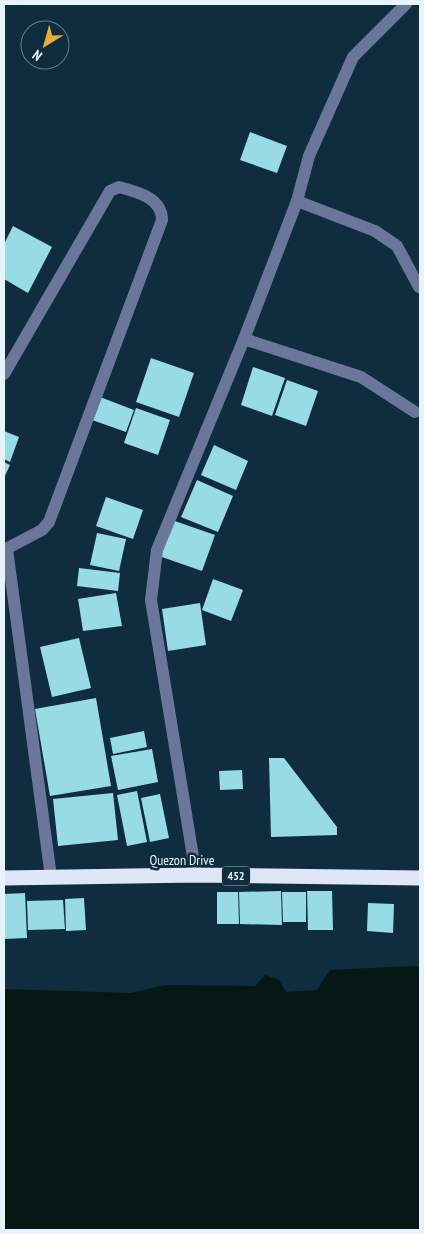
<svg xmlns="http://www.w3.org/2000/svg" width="424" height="1234" font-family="'PT Sans Narrow',sans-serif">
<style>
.water{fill:#051813}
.building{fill:#97dbe4}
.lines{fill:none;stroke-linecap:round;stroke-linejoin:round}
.minor{stroke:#6a779b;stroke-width:12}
.highway{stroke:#dfe6f8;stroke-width:15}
.labels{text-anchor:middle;stroke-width:5;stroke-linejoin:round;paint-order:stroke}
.shield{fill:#102d3f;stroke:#a6b8c5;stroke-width:1}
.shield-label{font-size:12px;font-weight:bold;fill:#e7f4fe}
.street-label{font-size:14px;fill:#e7f4fe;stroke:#102d3f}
</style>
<rect width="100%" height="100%" fill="#102d3f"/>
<polygon class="water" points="412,966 420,967 420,1230 4,1230 4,989 131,993 166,985 255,986 265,975 279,980 286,992 317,990 330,970"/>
<g class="building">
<polygon points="250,132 287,146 277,173 240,160"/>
<polygon points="13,226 52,247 28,293 4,279 4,244"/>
<polygon points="151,358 194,373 179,417 136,402"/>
<polygon points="253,367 285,378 272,416 241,405"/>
<polygon points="287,380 318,391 306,426 275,415"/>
<polygon points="100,397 134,410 126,432 92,420"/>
<polygon points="136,408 170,420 158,455 124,443"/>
<polygon points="4,431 19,437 10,462 4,459"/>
<polygon points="214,445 248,461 236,490 201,475"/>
<polygon points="4,462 10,465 4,478"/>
<polygon points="197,480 233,496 218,532 181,517"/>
<polygon points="106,497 143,510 133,539 96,526"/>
<polygon points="172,520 215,535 202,571 159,556"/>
<polygon points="97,533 126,539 119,571 90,565"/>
<polygon points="79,568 120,573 118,591 77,586"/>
<polygon points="213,579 243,590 231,621 202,610"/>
<polygon points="116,593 122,626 83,631 78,599"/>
<polygon points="200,603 206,645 168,651 162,609"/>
<polygon points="79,638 91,688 52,697 40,647"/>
<polygon points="96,698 111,786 50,796 35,709"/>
<polygon points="144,731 147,747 113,754 110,738"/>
<polygon points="152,749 158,782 118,790 111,756"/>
<polygon points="269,758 284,758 337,827 337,835 271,837"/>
<polygon points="242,770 243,789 220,790 219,771"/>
<polygon points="137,791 147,842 127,846 117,795"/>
<polygon points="113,793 118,840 58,846 53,799"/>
<polygon points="160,794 169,838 150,842 141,798"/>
<polygon points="281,891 282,925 240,924 239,892"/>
<polygon points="307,891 332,891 333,930 308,930"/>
<polygon points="217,892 238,892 239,924 217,924"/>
<polygon points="282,892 306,892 306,922 283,922"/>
<polygon points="25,893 27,938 4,939 4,894"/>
<polygon points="84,898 86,930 66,931 65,899"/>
<polygon points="63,900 65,929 28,930 27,901"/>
<polygon points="368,903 394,904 393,933 367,931"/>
</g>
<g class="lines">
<g class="minor">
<polyline points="297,201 375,231 397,246 419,287"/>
<polyline points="244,339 361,377 415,412"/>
<path d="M4 374 110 191 119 187C138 192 162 198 162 220L49 522 42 530 4 550"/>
<polyline points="7,549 51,877"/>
<polyline points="196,875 151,600 157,550 244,339 297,201 309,156 353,57 406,4"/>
</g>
<polyline class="highway" points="4,878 196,875 420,878"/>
</g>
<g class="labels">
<rect class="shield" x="222" y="866.5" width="28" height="19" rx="4"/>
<g class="shield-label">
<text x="236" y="880">452</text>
</g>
<g class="street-label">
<text x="182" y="865">Quezon Drive</text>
</g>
</g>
<rect width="424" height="1234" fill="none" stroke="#e7f4fe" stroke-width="10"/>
<g transform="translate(45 45) rotate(217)"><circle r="24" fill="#102d3f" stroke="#667d8b"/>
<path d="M0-4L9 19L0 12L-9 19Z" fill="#e4ae35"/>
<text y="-8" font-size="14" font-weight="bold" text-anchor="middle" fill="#e7f4fe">N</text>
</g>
</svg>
